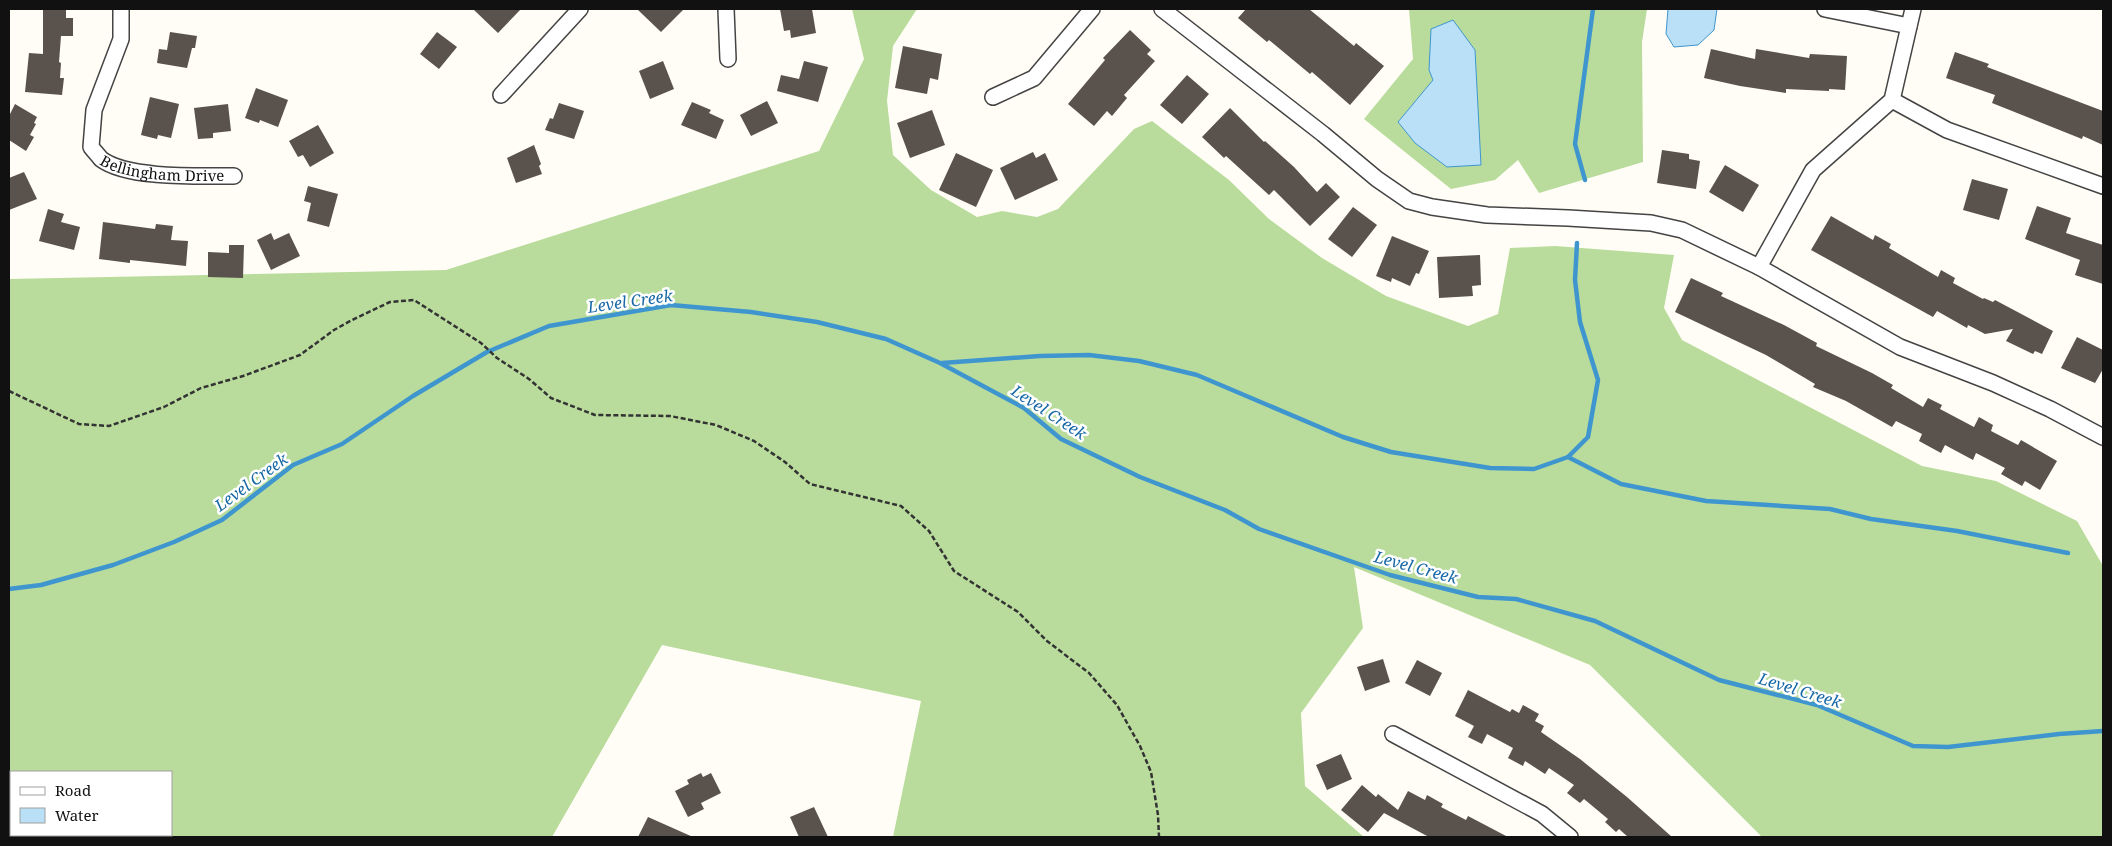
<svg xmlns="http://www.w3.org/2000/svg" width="2112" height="846" font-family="'Noto Serif',serif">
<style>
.forest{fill:#b9dc9c;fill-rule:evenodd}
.water{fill:#b9e0f7;stroke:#3f96cf}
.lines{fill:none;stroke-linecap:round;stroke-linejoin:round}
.stream{stroke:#3f96cf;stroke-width:4.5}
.building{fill:#5a524d}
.minor-casing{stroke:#444;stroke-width:18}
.path{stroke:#333;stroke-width:2.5;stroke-dasharray:5 2.5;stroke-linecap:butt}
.minor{stroke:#fff;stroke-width:15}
.labels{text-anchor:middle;stroke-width:5;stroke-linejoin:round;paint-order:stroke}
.street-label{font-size:15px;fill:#111;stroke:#fff}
.water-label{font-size:16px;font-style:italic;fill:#1768a6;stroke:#fff}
</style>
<rect width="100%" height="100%" fill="#fffdf5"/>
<g class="forest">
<path d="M852 9H917L893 46 887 101 893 155 931 190 977 217 1002 211 1037 217 1058 209 1134 129 1152 121 1229 180 1269 219 1322 258 1386 296 1468 326 1498 314 1510 248 1555 246 1674 255 1664 308 1682 340 1922 466 1996 481 2077 521 2103 566V837H1762L1590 665 1354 567 1363 628 1301 713 1305 786 1364 837H893L921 701 662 645 552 837H9V279L446 270 819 151 864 59ZM11 772H171V835H11Z"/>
<polygon points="1409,9 1647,9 1642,42 1643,162 1539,193 1518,160 1495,180 1451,189 1364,119 1413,59"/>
</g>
<g class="water">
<polygon points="1668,9 1717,9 1714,30 1698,45 1674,47 1666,34"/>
<polygon points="1453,20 1475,50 1481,165 1447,167 1415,143 1398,122 1433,80 1429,70 1431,29"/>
</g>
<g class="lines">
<g class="stream">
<polyline points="1585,180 1575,144 1593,9"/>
<polyline points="942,363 1040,356 1089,355 1139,361 1197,375 1343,437 1391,452 1490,468 1534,469 1568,457 1588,437 1598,380 1580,322 1575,280 1577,243"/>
<polyline points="1568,457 1621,484 1706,501 1830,509 1871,519 1957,531 2068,553"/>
<polyline points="9,589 41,585 113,565 174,542 222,520 293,465 342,444 413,396 487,352 549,326 671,305 751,312 817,322 886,339 940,363 1024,408 1061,439 1140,477 1225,510 1259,529 1390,575 1478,597 1516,599 1595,621 1719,680 1817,705 1913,746 1948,747 2059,734 2103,731"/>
</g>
</g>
<g class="building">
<polygon points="43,9 66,9 66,18 73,18 73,36 61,36 59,62 61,63 60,78 64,78 62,95 25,92 29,53 43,54"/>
<polygon points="473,9 521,9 498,33"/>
<polygon points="637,9 684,9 661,32"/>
<polygon points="780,9 812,9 816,33 791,38 790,30 784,31"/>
<polygon points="1246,9 1309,9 1354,46 1356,43 1384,66 1350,105 1312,72 1310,74 1269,40 1267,42 1238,18"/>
<polygon points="1130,30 1151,50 1147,54 1155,61 1124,95 1127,98 1112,116 1107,111 1094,126 1068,104 1105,60 1103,58"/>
<polygon points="170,32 197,36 195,48 192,48 187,68 157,63 159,49 167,50"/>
<polygon points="437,32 457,47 439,69 420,54"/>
<polygon points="903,46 942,54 938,80 930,78 927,94 895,88"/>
<polygon points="1711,49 1755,59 1756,49 1809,58 1810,54 1847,56 1845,90 1829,89 1829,91 1786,89 1786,93 1740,86 1704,78"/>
<polygon points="1955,52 1989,64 1987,67 2103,111 2103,145 2083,136 2082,139 1992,103 1995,95 1946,78"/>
<polygon points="663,61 674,89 650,99 639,71"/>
<polygon points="804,61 828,67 818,102 777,91 781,75 799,79"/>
<polygon points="1187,75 1209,94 1182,124 1160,105"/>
<polygon points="256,88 288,100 278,127 260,120 259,123 245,118"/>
<polygon points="150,97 179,104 171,138 158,135 157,139 141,135"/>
<polygon points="767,101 778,123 751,136 740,115"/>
<polygon points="692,102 711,110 709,113 724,120 716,139 681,125"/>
<polygon points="559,103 584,111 574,139 545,130 550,118 553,119"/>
<polygon points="15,104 37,117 34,123 36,124 30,135 34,137 26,151 9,140 9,116"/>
<polygon points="228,104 231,131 213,133 213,138 198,139 194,108"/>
<polygon points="1230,108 1264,142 1265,141 1294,167 1317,192 1326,183 1340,197 1310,226 1274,190 1269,195 1226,156 1224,158 1202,137"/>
<polygon points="932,110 945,145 910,158 897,123"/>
<polygon points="318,125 334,153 310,167 303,155 298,157 289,141"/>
<polygon points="534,145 541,164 539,166 542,174 516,183 507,158"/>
<polygon points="1662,150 1689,154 1689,159 1700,161 1696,189 1657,183"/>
<polygon points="1033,152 1036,158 1045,153 1058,180 1015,200 1000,168"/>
<polygon points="956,153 993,170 976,207 939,190"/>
<polygon points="1725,165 1759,185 1743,212 1709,192"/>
<polygon points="24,172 37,199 9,210 9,178"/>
<polygon points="1972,179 2008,189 1999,220 1963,210"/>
<polygon points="308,186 338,194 329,227 307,221 311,203 304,201"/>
<polygon points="2037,206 2071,218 2066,233 2103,245 2103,284 2075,275 2080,260 2025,239"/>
<polygon points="1353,207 1377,225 1352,257 1328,239"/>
<polygon points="48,209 64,214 61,222 80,227 74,250 39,241"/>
<polygon points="1831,216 1873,240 1875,235 1891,244 1889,248 1938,277 1941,270 1955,278 1953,283 1983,299 1984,298 1993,302 1995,300 2053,331 2042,354 2035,351 2033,354 2006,341 2013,329 1985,334 1968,325 1967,328 1937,311 1933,317 1811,250"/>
<polygon points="103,222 155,229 156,224 173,226 171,240 188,241 186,266 130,260 130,263 99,259"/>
<polygon points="271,233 274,240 289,233 300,256 271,270 257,240"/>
<polygon points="1392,236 1429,251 1419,274 1416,273 1410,286 1392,278 1391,282 1376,276"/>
<polygon points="229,245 244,245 243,278 208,277 208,252 229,253"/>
<polygon points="1480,255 1481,285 1472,286 1473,296 1439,298 1437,257"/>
<polygon points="1691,278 1723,293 1721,296 1784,325 1817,343 1816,346 1872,373 1893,385 1891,388 1923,407 1928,398 1942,405 1940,409 1974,427 1979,417 1993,425 1991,431 2018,445 2021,440 2057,461 2040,490 2025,481 2022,486 2001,474 2005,468 1976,453 1973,460 1945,445 1941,453 1919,441 1922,434 1896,421 1892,427 1846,401 1813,387 1815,384 1766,355 1675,312"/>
<polygon points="2077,337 2103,350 2103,369 2095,383 2061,368"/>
<polygon points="1383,659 1390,682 1365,691 1357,667"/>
<polygon points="1417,660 1442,673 1430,696 1405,683"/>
<polygon points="1468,690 1510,712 1512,709 1519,713 1523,705 1539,714 1535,721 1544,726 1541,732 1580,759 1627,797 1672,837 1628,837 1619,829 1616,832 1605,822 1608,819 1584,799 1580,803 1567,793 1574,785 1549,768 1545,774 1525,761 1523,766 1508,758 1513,748 1487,734 1482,744 1468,737 1474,726 1455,716"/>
<polygon points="1341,754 1352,779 1327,790 1316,765"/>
<polygon points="701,773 703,777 711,773 721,793 701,803 704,809 688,817 675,791 689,784 687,780"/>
<polygon points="1362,785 1376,797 1378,794 1398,810 1408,791 1425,800 1427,795 1443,804 1441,807 1466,820 1468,816 1508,837 1429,837 1384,813 1368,832 1341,810"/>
<polygon points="814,807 828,837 799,837 790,817"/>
<polygon points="648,817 693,837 638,837"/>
</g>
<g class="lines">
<defs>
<g id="minor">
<path id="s1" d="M121 9V39L94 110 91 147C94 151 98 155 101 159 127 179 201 176 234 176"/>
<polyline points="726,9 728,59"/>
<polyline points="1162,9 1323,134 1377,179 1409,201 1432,207 1487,215 1568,218 1651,223 1682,230 1759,267 1900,347 1993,383 2050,409 2103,437"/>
<polyline points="1825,9 1909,26"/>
<polyline points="501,95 580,9"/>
<polyline points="993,97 1034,78 1092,9"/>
<polyline points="1892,100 1947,130 2103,186"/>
<polyline points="1759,267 1813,170 1892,100 1913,9"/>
<polyline points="1393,734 1542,814 1570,837"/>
</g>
</defs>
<use href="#minor" class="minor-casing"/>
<polyline class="path" points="9,391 79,424 109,426 164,407 201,388 243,376 300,355 334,330 352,320 390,302 414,300 481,343 497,358 529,379 551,398 595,415 670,416 716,425 754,441 785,462 810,484 901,506 929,531 954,571 1018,612 1047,641 1089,673 1117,705 1140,746 1151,772 1158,815 1159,837"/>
<use href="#minor" class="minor"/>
</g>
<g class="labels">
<g class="street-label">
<text dy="5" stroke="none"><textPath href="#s1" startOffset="222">Bellingham Drive</textPath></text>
</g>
<g class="water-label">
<text transform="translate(630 301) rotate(-8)" y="6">Level Creek</text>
<text transform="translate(1049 412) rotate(33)" y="6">Level Creek</text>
<text transform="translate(251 482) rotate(-36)" y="6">Level Creek</text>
<text transform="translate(1416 567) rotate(15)" y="6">Level Creek</text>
<text transform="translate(1800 690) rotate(17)" y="6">Level Creek</text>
</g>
</g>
<rect width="2112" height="846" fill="none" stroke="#111111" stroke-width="20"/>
<rect x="10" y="771" width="162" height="65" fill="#ffffff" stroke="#a0a0a0"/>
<rect x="20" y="787" width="25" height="8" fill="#ffffff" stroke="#a0a0a0"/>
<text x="55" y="796" font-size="15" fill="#111111">Road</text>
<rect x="20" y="808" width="25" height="15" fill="#b9e0f7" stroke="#a0a0a0"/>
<text x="55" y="821" font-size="15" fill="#111111">Water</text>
</svg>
